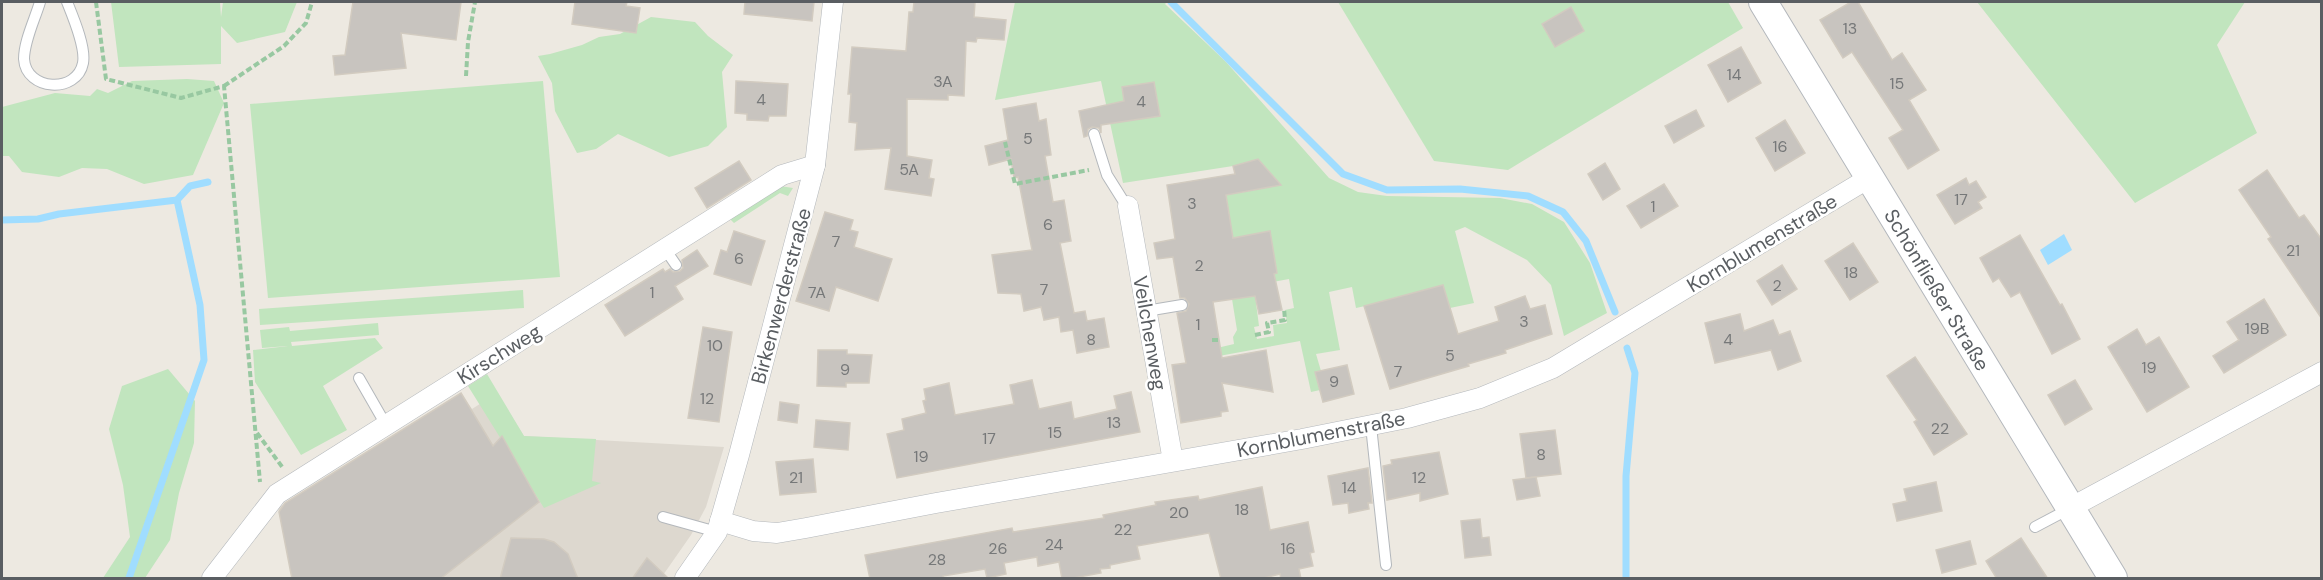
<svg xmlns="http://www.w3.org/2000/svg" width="2323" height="580" font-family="'DM Sans',sans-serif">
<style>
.education{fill:#ddd8cf}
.green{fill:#c1e5be}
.water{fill:#a0ddff}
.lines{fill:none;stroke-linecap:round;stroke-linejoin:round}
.stream{stroke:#a0ddff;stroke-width:7}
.building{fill:#c8c4bf;stroke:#d2cbc0;stroke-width:1.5}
.service-casing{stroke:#b4b8bc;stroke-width:12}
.minor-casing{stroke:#b4b8bc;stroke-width:21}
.secondary-casing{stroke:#b3b7bc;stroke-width:30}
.path{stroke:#98c8a1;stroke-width:4;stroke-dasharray:6 3;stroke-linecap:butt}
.service{stroke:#fff;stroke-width:10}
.minor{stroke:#fff;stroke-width:20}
.secondary{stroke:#fff;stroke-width:28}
.labels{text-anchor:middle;stroke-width:5;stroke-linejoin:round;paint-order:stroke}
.number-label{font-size:16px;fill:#767879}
.street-label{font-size:20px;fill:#5a5e62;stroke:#fff}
</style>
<rect width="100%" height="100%" fill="#ede9e1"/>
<polygon class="education" points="461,393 472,409 497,393 524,436 724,447 706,507 691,535 661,578 290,578 292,575 278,508"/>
<g class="green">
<polygon points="111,2 220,2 221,17 223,2 297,2 285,32 237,43 221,26 221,64 119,67"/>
<polygon points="1015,2 1167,2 1165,4 1226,62 1329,178 1358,192 1387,196 1500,198 1532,204 1564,222 1590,263 1607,313 1564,336 1551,285 1527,260 1465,227 1455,231 1474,303 1450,308 1443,285 1401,298 1356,308 1352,287 1329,292 1340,350 1316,354 1321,371 1316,373 1320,390 1311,392 1300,341 1219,356 1217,348 1234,344 1233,337 1237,330 1232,299 1255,295 1259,326 1254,327 1257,339 1274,336 1273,325 1287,323 1285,310 1294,308 1289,279 1230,290 1199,227 1230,222 1225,186 1239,193 1281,185 1258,159 1233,166 1123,183 1101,81 995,100"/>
<polygon points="1338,2 1728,2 1743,28 1508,170 1434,161"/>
<polygon points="1977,2 2245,2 2217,45 2257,133 2135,203"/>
<polygon points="651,17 695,22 708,36 733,55 722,72 727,127 708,146 669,157 618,134 596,149 577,153 555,111 552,83 538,56 550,54 582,45 599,37 620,34"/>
<polygon points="187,79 214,81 224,103 193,175 144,184 107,169 82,168 59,177 22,172 9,156 2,156 2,107 55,93 90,96 97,89 108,93 132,81"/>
<polygon points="543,81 560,277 268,298 250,104"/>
<polygon points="780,186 793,188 788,196 780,193 734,223 729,218"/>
<polygon points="523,290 524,308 260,325 259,309"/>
<polygon points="378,323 379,335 291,342 292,346 375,338 383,348 323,386 347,430 301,455 255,382 253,350 288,346 262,348 260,330 289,327 290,331"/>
<polygon points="168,369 195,401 194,443 179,493 170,540 145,578 103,578 130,537 123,485 109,429 122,386"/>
<polygon points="487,374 524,436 596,439 592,481 601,483 544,508 468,386"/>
</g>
<polygon class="water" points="2064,234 2072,250 2048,265 2040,250"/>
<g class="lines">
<g class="stream">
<polyline points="1171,2 1343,174 1387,190 1460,189 1528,196 1563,212 1586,241 1615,312"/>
<polyline points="2,220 38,219 59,214 177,200 190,186 208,182"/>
<polyline points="129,578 204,360 200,305 177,200"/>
<polyline points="1626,578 1626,476 1635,373 1627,348"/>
</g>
</g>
<g class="building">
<polygon points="353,2 461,2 456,40 401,33 406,68 335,75 333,56 345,55"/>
<polygon points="575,2 627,2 626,6 640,8 636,33 572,24"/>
<polygon points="745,2 814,2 812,21 744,14"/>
<polygon points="914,2 975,2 974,17 1006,20 1004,40 977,38 976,42 966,41 964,96 948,95 948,100 907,99 907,156 932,160 929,178 934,179 931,196 885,189 891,148 855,150 857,123 849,122 851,94 848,94 852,47 906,51 909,12 913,12"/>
<polygon points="1851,2 1858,2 1892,60 1902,53 1926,90 1909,100 1939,150 1908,169 1889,138 1903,130 1852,52 1843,58 1820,20"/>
<polygon points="1571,7 1584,31 1555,47 1542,24"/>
<polygon points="1741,47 1761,83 1728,102 1708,65"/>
<polygon points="736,81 788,84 786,116 769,116 768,121 747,120 747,114 735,113"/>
<polygon points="1154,82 1160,116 1101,125 1101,133 1099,128 1092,127 1088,129 1087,136 1084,137 1079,111 1124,101 1122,87"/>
<polygon points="1036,103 1039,121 1046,119 1051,155 1045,156 1053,202 1064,200 1071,241 1060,243 1074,313 1085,311 1087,321 1104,318 1109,347 1077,353 1073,330 1061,332 1059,317 1044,320 1041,307 1024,311 1021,294 998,293 992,255 1032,250 1018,177 1014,178 1011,159 989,165 985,146 1008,140 1003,109"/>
<polygon points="1696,110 1704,126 1674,143 1665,126"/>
<polygon points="1785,120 1805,153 1775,171 1756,138"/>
<polygon points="1258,159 1281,185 1226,195 1233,238 1270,231 1277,273 1274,274 1282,310 1259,314 1255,296 1213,302 1222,358 1266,350 1273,392 1222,383 1228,411 1221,412 1221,416 1181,423 1172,365 1186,363 1177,313 1186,311 1189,304 1185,298 1180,298 1173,257 1157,259 1154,243 1175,239 1167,185 1235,174 1233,166"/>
<polygon points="739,161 751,180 707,208 695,188"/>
<polygon points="1605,163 1620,189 1603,200 1588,174"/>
<polygon points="2267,170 2299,218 2304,215 2322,240 2322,319 2268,239 2271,237 2239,190"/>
<polygon points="1966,178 1969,185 1976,181 1986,197 1978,202 1982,208 1955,224 1937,195"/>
<polygon points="1664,184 1678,206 1641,228 1627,206"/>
<polygon points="825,212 853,220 850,230 858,232 854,247 892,259 878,301 836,287 829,311 796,301"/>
<polygon points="734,231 765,241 751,285 714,274 721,250 727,252"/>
<polygon points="2020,235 2060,305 2062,304 2080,339 2052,354 2020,292 2011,297 1999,278 1993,282 1980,258"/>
<polygon points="1853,243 1878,282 1850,300 1825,261"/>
<polygon points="697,250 708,266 675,286 683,299 625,336 605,305 663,269 665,272 670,269 673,272 680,271 683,268 682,260"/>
<polygon points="1782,265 1797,289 1772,305 1757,281"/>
<polygon points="1443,285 1458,334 1499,321 1495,307 1525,296 1530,309 1545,305 1552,334 1505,350 1506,353 1468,364 1469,366 1390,389 1364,306"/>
<polygon points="2264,299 2286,335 2224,373 2213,356 2239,340 2227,322"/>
<polygon points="1740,314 1744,331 1773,320 1779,335 1790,331 1801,361 1778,370 1771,350 1715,363 1705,323"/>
<polygon points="703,327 732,332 719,422 688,418"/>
<polygon points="2137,329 2146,345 2159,337 2189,387 2147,412 2108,347"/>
<polygon points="818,350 847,350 847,354 872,355 869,383 846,383 846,387 817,386"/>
<polygon points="1915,357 1967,434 1934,455 1914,422 1917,420 1887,376"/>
<polygon points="1347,365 1354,394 1323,402 1315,372"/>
<polygon points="1032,380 1039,409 1071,402 1074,419 1117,409 1114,396 1131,392 1140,432 897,478 887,434 904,430 902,419 926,413 923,401 926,400 924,389 949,383 955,415 1014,404 1010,385"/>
<polygon points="2075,380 2092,409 2065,425 2048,395"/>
<polygon points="461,393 493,446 502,436 539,502 440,579 292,579 279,512 285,503"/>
<polygon points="780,402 799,405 797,423 778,420"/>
<polygon points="816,420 850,423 848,450 814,447"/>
<polygon points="1555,430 1561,474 1526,478 1520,434"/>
<polygon points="1439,452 1448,494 1420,501 1420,493 1387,500 1383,466 1392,464 1391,460"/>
<polygon points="813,459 816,492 780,495 776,462"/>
<polygon points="1368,468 1372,503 1368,503 1369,509 1349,513 1348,503 1333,505 1328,476"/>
<polygon points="1536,477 1540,496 1517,500 1513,480"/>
<polygon points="1936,482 1942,511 1897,521 1893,504 1907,501 1904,489"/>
<polygon points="1262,487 1270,530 1308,522 1314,552 1310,553 1313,566 1299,569 1301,579 1281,579 1280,574 1260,579 1221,579 1209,533 1137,546 1140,559 1110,565 1110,568 1100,569 1101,573 1068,579 1062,579 1059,562 1038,566 1037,557 1004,563 1006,574 987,578 985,569 943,576 944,579 870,579 865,555 1012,528 1013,532 1104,518 1103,515 1156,505 1155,502 1198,496 1199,500"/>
<polygon points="1480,519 1482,538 1489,537 1491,555 1465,558 1461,521"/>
<polygon points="511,538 544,539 554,542 568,554 578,579 500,579"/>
<polygon points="2021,538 2048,579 1997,579 1986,561"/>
<polygon points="1970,541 1976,564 1942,573 1936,550"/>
<polygon points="647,558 669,579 632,579"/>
</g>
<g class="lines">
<defs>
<g id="service">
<path d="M40 2C35 19 24 41 24 59 26 91 77 94 83 63 86 47 73 17 67 2"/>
<polyline points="1094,134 1107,175 1129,210"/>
<polyline points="665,249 676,265"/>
<polyline points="1146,311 1182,305"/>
<polyline points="359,378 386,425"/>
<polyline points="1371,426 1386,565"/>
<polyline points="663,517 717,532"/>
<polyline points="2035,527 2069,509"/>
</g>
<g id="minor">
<polyline points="1128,206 1173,461"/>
<polyline points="2070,508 2322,372"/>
<polyline points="720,521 753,531 777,533 806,528 936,503 1302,439 1407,418 1480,398 1553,368 1869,178"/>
<polyline points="212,578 277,494 782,175 815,165"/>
<polyline points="685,578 717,532 739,455 815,165 833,2"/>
</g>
<polyline id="secondary" points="1763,2 2113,578"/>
</defs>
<use href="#service" class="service-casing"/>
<use href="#minor" class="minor-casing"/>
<use href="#secondary" class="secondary-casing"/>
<g class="path">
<polyline points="96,2 106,79 181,98 224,86 260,482"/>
<polyline points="466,76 468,42 475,2"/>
<polyline points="224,86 284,46 306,23 312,2"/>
<polyline points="1005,142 1015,184 1089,170"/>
<polyline points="1255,335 1269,332 1267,323 1285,320 1284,308"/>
<polyline points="1212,340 1219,340"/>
<polyline points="257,433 283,468"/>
</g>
<use href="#service" class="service"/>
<use href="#minor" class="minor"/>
<use href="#secondary" class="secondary"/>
</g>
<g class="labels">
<g class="number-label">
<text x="1850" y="34">13</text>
<text x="1734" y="80">14</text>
<text x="943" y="87">3A</text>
<text x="1897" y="89">15</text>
<text x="761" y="105">4</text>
<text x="1141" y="107">4</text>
<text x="1028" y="144">5</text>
<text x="1780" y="152">16</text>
<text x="909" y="175">5A</text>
<text x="1961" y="205">17</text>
<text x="1192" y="209">3</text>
<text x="1653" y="212">1</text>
<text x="1048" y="230">6</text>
<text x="836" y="247">7</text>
<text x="2293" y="256">21</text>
<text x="739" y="264">6</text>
<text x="1199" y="271">2</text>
<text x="1851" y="278">18</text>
<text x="1777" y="291">2</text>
<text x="1044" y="295">7</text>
<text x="652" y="298">1</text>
<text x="817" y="298">7A</text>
<text x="1524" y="327">3</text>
<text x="1198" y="330">1</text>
<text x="2257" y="334">19B</text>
<text x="1091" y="345">8</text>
<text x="1728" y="345">4</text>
<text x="715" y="351">10</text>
<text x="1450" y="361">5</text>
<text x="2149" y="373">19</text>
<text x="845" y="375">9</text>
<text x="1398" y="377">7</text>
<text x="1334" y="387">9</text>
<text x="707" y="404">12</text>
<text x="1114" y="428">13</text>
<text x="1940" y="434">22</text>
<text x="1055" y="438">15</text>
<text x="989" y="444">17</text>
<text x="1541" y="460">8</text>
<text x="921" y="462">19</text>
<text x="796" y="483">21</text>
<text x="1419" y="483">12</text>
<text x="1349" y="493">14</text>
<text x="1242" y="515">18</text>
<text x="1179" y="518">20</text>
<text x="1123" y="535">22</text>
<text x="1054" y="550">24</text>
<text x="998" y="554">26</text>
<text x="1288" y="554">16</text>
<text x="937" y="565">28</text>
</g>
<g class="street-label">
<text transform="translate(1762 243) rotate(-31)" y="7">Kornblumenstraße</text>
<text transform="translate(1937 290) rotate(59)" y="7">Schönfließer Straße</text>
<text transform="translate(781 296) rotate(-75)" y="7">Birkenwerderstraße</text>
<text transform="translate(1150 333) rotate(80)" y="7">Veilchenweg</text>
<text transform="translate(499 354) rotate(-32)" y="7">Kirschweg</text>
<text transform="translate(1321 434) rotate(-11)" y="7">Kornblumenstraße</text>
</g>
</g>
<rect width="2323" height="580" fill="none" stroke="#5a5e62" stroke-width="6"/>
</svg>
